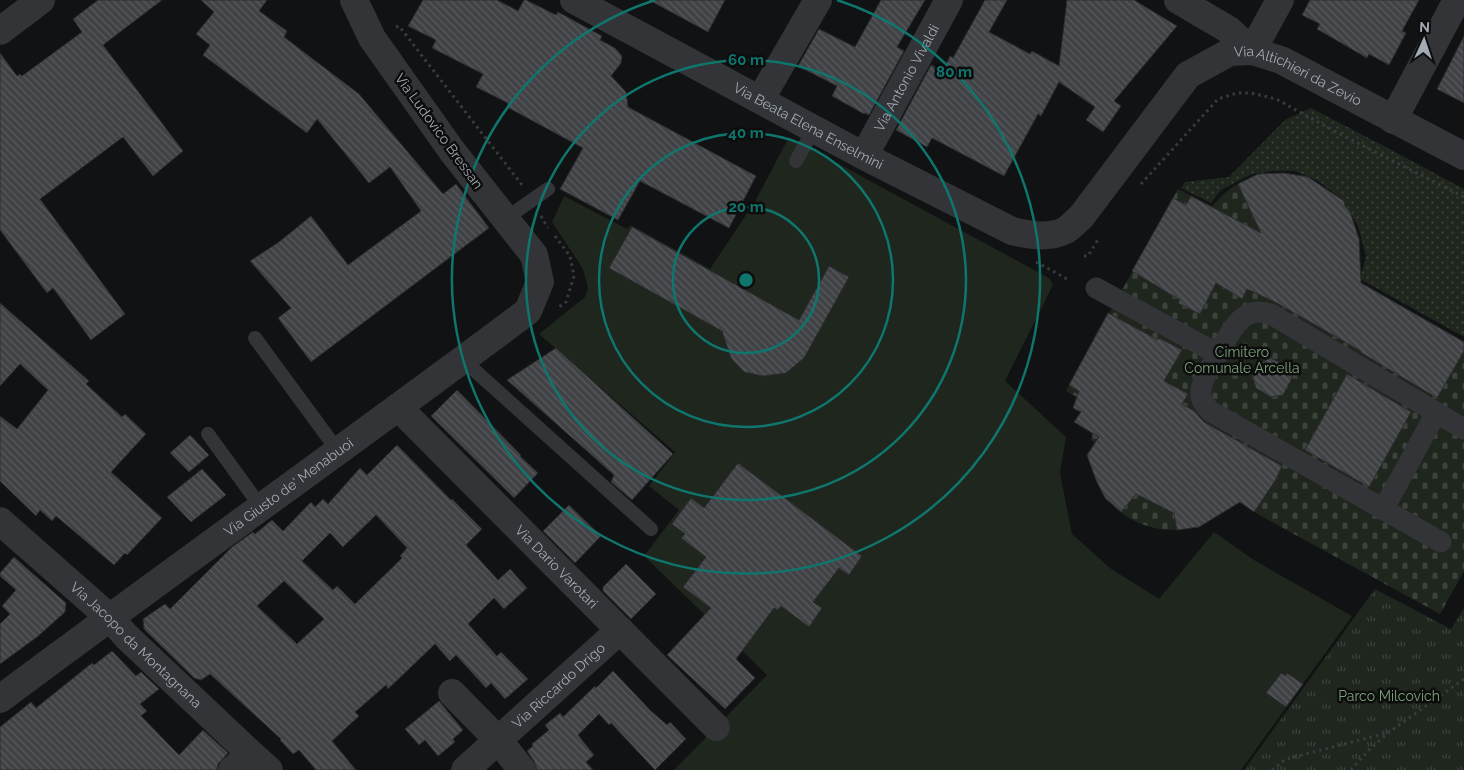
<svg xmlns="http://www.w3.org/2000/svg" width="1464" height="770" font-family="Raleway,sans-serif">
<style>
.grass{fill:url(#grass-dots)}
.cemetery{fill:url(#cemetery-stones)}
.park{fill:url(#park-tufts)}
.garden{fill:#1e261e}
.building{fill:url(#building-back-hatch);stroke:#2b2c2f;fill-rule:evenodd}
.lines{fill:none;stroke-linecap:round;stroke-linejoin:round}
.path{stroke:#383b3f;stroke-width:3;stroke-dasharray:2.5 4;stroke-linecap:butt}
.service{stroke:#323438;stroke-width:14}
.pedestrian{stroke:#323438;stroke-width:21}
.minor{stroke:#323438;stroke-width:28}
.ring{fill:none;stroke:#0f766e;stroke-width:2.5}
.labels{text-anchor:middle;stroke-width:5;stroke-linejoin:round;paint-order:stroke}
.street-label{font-size:14px;fill:#a2aab4;stroke:#0d0d0e}
.park-label{font-size:14px;fill:#7aa178;stroke:#0d0d0e}
.centre{fill:#0f766e;stroke:#0d0d0e;stroke-width:2.5}
.ring-label{font-size:15px;text-anchor:middle;font-weight:bold;fill:#0f766e;stroke:#0d0d0e;stroke-width:5;stroke-linejoin:round;paint-order:stroke}
</style>
<defs>
<pattern id="grass-dots" width="8" height="8" patternUnits="userSpaceOnUse" patternTransform="scale(1.25)"><rect width="8" height="8" fill="#1e261e"/><path d="M2 2h.1M6 6h.1" fill="none" stroke="#3c433c" stroke-width="1.8" stroke-linecap="round"/></pattern>
<pattern id="cemetery-stones" width="16" height="16" patternUnits="userSpaceOnUse" patternTransform="scale(1.25)"><rect width="16" height="16" fill="#1e261e"/><path d="M2 7V4a2 2 0 0 1 4 0v3zM10 15v-3a2 2 0 0 1 4 0v3z" fill="#3c433c"/></pattern>
<pattern id="park-tufts" width="24" height="20" patternUnits="userSpaceOnUse" patternTransform="scale(1.25)"><rect width="24" height="20" fill="#1e261e"/><path d="M3 7l-1-3M5 7V3M7 7l1-3M15 17l-1-3M17 17v-4M19 17l1-3" fill="none" stroke="#3c433c"/></pattern>
<pattern id="building-back-hatch" width="6" height="6" patternUnits="userSpaceOnUse" patternTransform="scale(1.25)"><rect width="6" height="6" fill="#404246"/><path d="M-1 5l2 2M0 0l6 6M5-1l2 2" fill="none" stroke="#585b5e"/></pattern>
</defs>
<rect width="100%" height="100%" fill="#111213"/>
<polygon class="grass" points="1311,108 1382,145 1464,189 1464,337 1360,279 1366,256 1358,226 1341,198 1318,181 1295,171 1273,171 1252,174 1221,190 1211,203 1181,188 1185,182 1229,177 1285,120"/>
<path class="cemetery" d="M1281 173 1300 176 1356 280 1464 342V571L1440 614 1261 516 1236 500C1209 527 1174 539 1137 522 1128 518 1119 512 1112 504 1109 500 1107 492 1105 487 1100 475 1095 463 1090 451L1095 443 1091 440 1095 419 1073 408 1077 397 1066 391 1178 189 1212 207C1231 183 1251 175 1281 173Z"/>
<polygon class="park" points="1375,589 1451,629 1464,608 1464,770 1244,770"/>
<polygon class="garden" points="789,137 1049,278 1053,285 1005,381 1066,437 1060,473 1072,534 1110,568 1159,599 1214,532 1254,560 1352,616 1241,770 674,770 767,675 644,556 679,510 649,486 675,452 539,334 585,297 588,288 583,269 552,222 564,196 627,229 631,225 710,269 754,203"/>
<g class="building">
<polygon points="98,0 162,0 103,45 183,151 153,176 123,137 40,199 125,314 91,340 53,288 47,293 0,230 0,53 17,76 20,74 22,76 82,32 73,19"/>
<polygon points="201,0 267,0 259,11 287,31 284,37 359,94 443,194 456,184 489,228 311,362 278,318 291,308 250,261 279,242 311,216 348,265 421,211 390,167 369,183 317,119 307,133 203,55 210,45 196,34 214,12"/>
<polygon points="423,0 497,0 518,11 524,0 526,0 556,15 558,12 602,36 600,40 615,48 622,56 621,63 611,76 626,92 628,107 756,176 729,228 640,181 618,220 560,189 583,148 507,107 508,103 476,87 483,74 432,48 436,40 408,26"/>
<polygon points="649,0 725,0 708,32"/>
<polygon points="881,0 925,0 897,47 904,51 869,115 865,113 864,114 832,96 837,86 798,66 819,29 855,47"/>
<polygon points="985,0 1007,0 989,32 1030,54 1032,51 1059,66 1067,0 1134,0 1177,26 1114,101 1121,106 1103,132 1086,120 1095,107 1059,82 1041,116 1038,114 1004,176 932,138 927,147 896,130 931,65 943,71 950,56 953,58"/>
<polygon points="1310,0 1419,0 1402,31 1406,33 1389,65 1369,54 1367,58 1317,29 1320,24 1302,15"/>
<polygon points="1464,36 1464,103 1437,89"/>
<polygon points="1284,173 1308,177 1344,201 1345,206 1350,212 1359,239 1361,283 1464,342 1464,351 1437,398 1360,352 1361,351 1277,303 1247,289 1242,299 1216,283 1200,314 1178,303 1180,300 1132,271 1173,198 1186,205 1191,196 1261,233 1238,184 1258,174"/>
<polygon points="632,227 799,320 829,266 849,277 804,358 786,373 763,376 744,372 731,358 722,331 609,268"/>
<polygon points="0,303 89,381 86,384 122,417 125,414 146,434 111,472 162,518 127,555 125,553 114,565 56,516 52,521 40,510 36,516 0,481 0,416 17,429 48,390 20,364 0,386"/>
<polygon points="1108,313 1158,340 1159,338 1182,350 1164,381 1188,394 1182,404 1194,411 1204,422 1282,466 1275,481 1254,512 1240,502 1199,527 1177,530 1174,513 1136,494 1121,512 1105,498 1096,480 1087,455 1099,437 1074,422 1081,412 1073,408 1079,391 1069,385"/>
<polygon points="556,348 673,454 632,500 611,482 614,475 507,380"/>
<polygon points="1271,358 1289,368 1292,378 1283,395 1271,397 1256,388 1253,378 1262,362"/>
<polygon points="1347,374 1411,412 1369,487 1305,450"/>
<polygon points="457,390 521,455 520,456 538,473 514,498 431,416"/>
<polygon points="190,435 209,455 189,472 170,453"/>
<path d="M397 445 451 500 452 499 482 529 466 545 498 580 510 569 527 588 504 609 494 598 468 624 497 656 501 652 528 679 505 699 491 683 486 688 456 655 450 661 435 644 388 689 386 685 355 712 359 716 332 741 356 770H316L299 750 293 754 280 740 281 739 210 674 201 680 194 678 144 629 143 619 165 604 170 609 232 547 253 532 255 534 272 520 283 531 311 502 315 507 323 499 328 504 360 468 367 475ZM376 515 407 548 400 556 402 558 355 604 337 586 333 590 302 561 330 533 343 547ZM284 581 324 619 297 644 257 606Z"/>
<polygon points="738,463 862,556 849,575 839,568 813,602 822,608 809,627 781,606 778,610 774,608 736,659 755,678 725,709 667,655 711,608 683,587 706,557 681,538 685,534 672,524 691,498 704,508"/>
<polygon points="202,469 226,495 191,522 167,497"/>
<polygon points="569,505 601,536 575,563 543,531"/>
<polygon points="14,557 66,603 65,612 37,637 0,664 0,624 10,614 2,606 16,590 0,576 0,573"/>
<polygon points="626,564 656,594 631,619 603,591 603,587"/>
<polygon points="112,651 136,676 141,672 159,689 140,704 147,711 141,716 179,755 203,730 228,753 218,764 217,770 0,770 0,727 31,702 36,708 92,663 94,665"/>
<polygon points="613,671 651,711 667,725 670,722 686,739 655,770 611,723 609,725 599,714 578,735 594,755 586,762 593,770 537,770 534,761 527,751 533,746 532,744 549,730 545,725 560,713 563,717 595,686 596,688"/>
<polygon points="1281,673 1285,676 1287,673 1303,684 1286,707 1266,693"/>
<polygon points="439,701 463,730 453,739 455,742 438,756 425,740 419,745 405,729"/>
</g>
<g class="lines">
<g class="path">
<polyline points="396,27 399,26 522,185"/>
<polyline points="1141,184 1218,99 1237,93 1251,93 1276,99 1338,133 1464,197"/>
<polyline points="541,216 548,228"/>
<polyline points="555,236 570,256 574,276 566,302 559,307"/>
<polyline points="1084,256 1088,256 1099,238"/>
<polyline points="1036,262 1069,280"/>
<polyline points="1272,770 1286,759 1387,733"/>
<polyline points="1351,770 1369,750 1388,733 1464,679"/>
</g>
<g class="service">
<polyline points="796,161 814,129"/>
<polyline points="505,219 548,189"/>
<polyline points="255,338 338,451"/>
<polyline points="464,359 472,368 651,529"/>
<polyline points="208,434 261,507"/>
</g>
<g class="pedestrian">
<path d="M1096 288 1218 354C1227 339 1238 312 1258 312 1262 312 1267 313 1271 314L1464 429"/>
<path d="M1218 354C1211 367 1195 387 1203 402 1205 405 1208 408 1210 411L1441 542"/>
<polyline points="1383,510 1436,413"/>
</g>
<g class="minor">
<path id="s1" d="M574 0 864 156 1012 231C1029 235 1049 239 1066 230 1071 227 1076 221 1081 217L1188 75 1230 52 1252 51 1281 60 1464 156"/>
<polyline points="1178,0 1229,30 1252,51"/>
<polyline points="0,31 41,0"/>
<polyline points="1252,51 1280,0"/>
<polyline points="760,100 818,0"/>
<polyline points="1393,120 1457,0"/>
<path id="s2" d="M864 156 949 0"/>
<path id="s3" d="M398 407 716 727"/>
<path id="s4" d="M0 521 109 617 127 637 251 754 269 770"/>
<polyline points="452,693 499,741 522,770"/>
<path id="s5" d="M0 699C175 568 353 442 528 311L540 282 534 255 452 151 372 38 354 0"/>
<polyline points="232,770 251,754"/>
<path id="s6" d="M465 770 620 630"/>
</g>
</g>
<g class="ring">
<circle cx="746" cy="280" r="73"/>
<circle cx="746" cy="280" r="147"/>
<circle cx="746" cy="280" r="220"/>
<path d="M837 0A294 294 0 1 1 655 0"/>
</g>
<g class="labels">
<g class="street-label">
<text dy="5" stroke="none"><textPath href="#s2" startOffset="89">Via Antonio Vivaldi</textPath></text>
<text dy="5" stroke="none"><textPath href="#s1" startOffset="869">Via Altichieri da Zevio</textPath></text>
<text dy="5" stroke="none"><textPath href="#s1" startOffset="266">Via Beata Elena Enselmini</textPath></text>
<text transform="translate(439 131) rotate(54)" y="5">Via Ludovico Bressan</text>
<text dy="5" stroke="none"><textPath href="#s5" startOffset="358">Via Giusto de' Menabuoi</textPath></text>
<text dy="5" stroke="none"><textPath href="#s3" startOffset="225">Via Dario Varotari</textPath></text>
<text dy="5" stroke="none"><textPath href="#s4" startOffset="184">Via Jacopo da Montagnana</textPath></text>
<text dy="5" stroke="none"><textPath href="#s6" startOffset="126">Via Riccardo Drigo</textPath></text>
</g>
<g class="park-label">
<text x="1242" y="357">Cimitero<tspan x="1242" dy="16">Comunale Arcella</tspan></text>
<text x="1389" y="701">Parco Milcovich</text>
</g>
</g>
<circle cx="746" cy="280" r="8" class="centre"/>
<g class="ring-label">
<text x="746" y="65">60 m</text>
<text x="954" y="77">80 m</text>
<text x="746" y="138">40 m</text>
<text x="746" y="212">20 m</text>
</g>
<g transform="translate(1424 40) rotate(3)" stroke="#0d0d0e" stroke-width="4" paint-order="stroke">
<path d="M0-4L9 19L0 12L-9 19Z" fill="#a2aab4"/>
<text y="-8" font-size="14" font-weight="bold" text-anchor="middle" fill="#a2aab4">N</text>
</g>
</svg>
